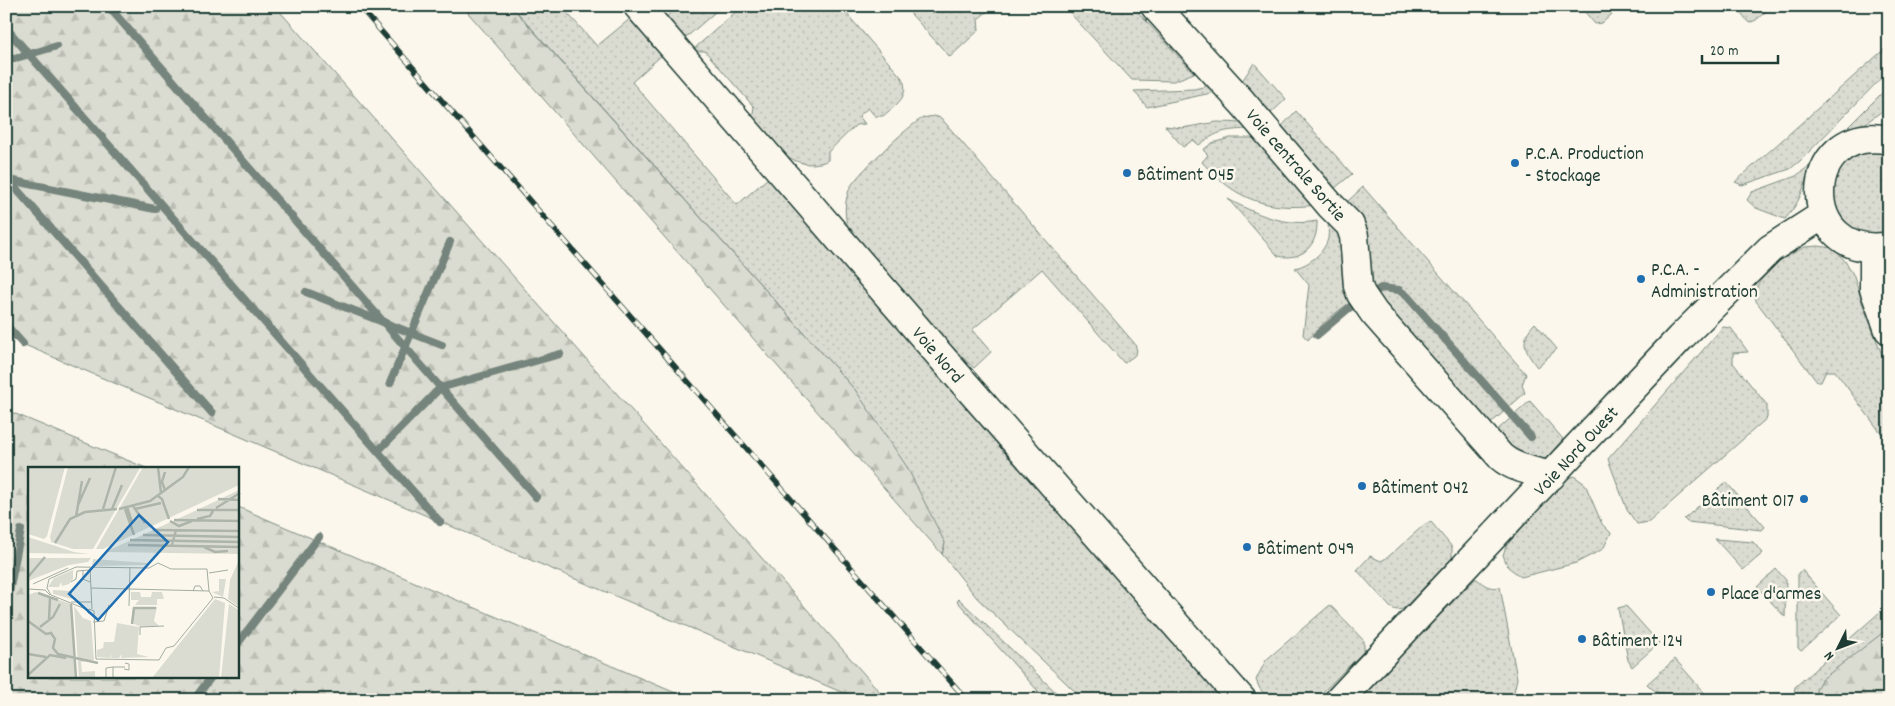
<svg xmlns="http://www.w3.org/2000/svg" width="1895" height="706" font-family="Dekko,sans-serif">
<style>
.green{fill:url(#green-dots);stroke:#7d8c82}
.forest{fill:url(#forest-firs);stroke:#7d8c82}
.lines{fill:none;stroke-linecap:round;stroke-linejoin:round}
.stream{stroke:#74847b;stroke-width:8}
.minor-casing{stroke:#1f3d34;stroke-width:31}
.minor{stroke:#fbf7ec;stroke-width:28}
.rail-casing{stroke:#1f3d34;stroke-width:5.5}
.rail{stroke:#fbf7ec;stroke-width:4;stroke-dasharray:11;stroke-linecap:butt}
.poi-dot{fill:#1f6fb2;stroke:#fbf7ec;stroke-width:2}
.labels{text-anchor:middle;stroke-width:5;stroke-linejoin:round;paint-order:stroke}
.poi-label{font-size:19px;fill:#1f3d34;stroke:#fbf7ec;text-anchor:start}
.street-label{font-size:19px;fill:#1f3d34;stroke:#fbf7ec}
.inset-river{fill:none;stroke:#adb4aa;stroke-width:2.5}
.inset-road{fill:none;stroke:#a3ada2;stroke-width:1}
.view{fill:#1f6fb2;fill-opacity:0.15;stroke:#1f6fb2;stroke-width:2.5}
.inset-edge{fill:none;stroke:#1f3d34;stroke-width:2.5}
</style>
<defs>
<pattern id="green-dots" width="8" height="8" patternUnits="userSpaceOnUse" patternTransform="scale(1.25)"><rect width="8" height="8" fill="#dbdcd1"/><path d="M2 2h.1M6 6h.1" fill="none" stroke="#bcbeb4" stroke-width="1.8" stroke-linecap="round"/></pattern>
<pattern id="forest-firs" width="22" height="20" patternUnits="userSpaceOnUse" patternTransform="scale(1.25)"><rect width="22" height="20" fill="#dbdcd1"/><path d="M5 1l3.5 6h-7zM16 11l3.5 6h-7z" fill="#bcbeb4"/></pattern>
</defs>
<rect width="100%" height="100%" fill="#fbf7ec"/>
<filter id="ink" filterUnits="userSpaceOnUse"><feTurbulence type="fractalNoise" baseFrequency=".02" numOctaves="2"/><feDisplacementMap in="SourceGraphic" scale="10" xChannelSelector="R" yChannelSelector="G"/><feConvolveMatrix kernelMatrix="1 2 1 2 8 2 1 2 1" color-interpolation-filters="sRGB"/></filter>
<g filter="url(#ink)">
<g class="green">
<polygon points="525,6 561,6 597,46 631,18 663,54 632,82 737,205 768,178 1224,700 1084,700 977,598 942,554 945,543 856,391 518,13"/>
<polygon points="678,6 722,6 689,35 683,38 665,18"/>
<path d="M749 6H840L902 78C911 96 896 105 883 116H875L868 108 859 116 865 124 856 125 828 152V160C823 163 819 163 813 164 785 165 769 138 752 118L754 107 705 51H695L696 47 739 9 742 12Z"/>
<polygon points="918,6 994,6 978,19 979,30 950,57 910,13"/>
<polygon points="1066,6 1132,6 1194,73 1174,81 1132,80 1069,12"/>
<polygon points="1580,6 1621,6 1602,23 1595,24"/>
<polygon points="1736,6 1772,6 1756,20 1749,23"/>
<polygon points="1889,45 1889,70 1800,161 1790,169 1742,185 1735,182"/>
<polygon points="1254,63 1286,99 1270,114 1242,81"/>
<polygon points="1210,82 1214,91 1211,93 1147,107 1134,91 1194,89 1203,87"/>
<polygon points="1889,86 1889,106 1863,125 1841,134"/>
<polygon points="1296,111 1352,174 1335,188 1282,126"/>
<path d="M934 116 941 118 1135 344 1137 351 1134 356 1124 363 1042 269 972 330 991 352 974 368 941 336 849 231C844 216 844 204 849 190 853 177 910 124 923 118 926 117 930 117 934 116Z"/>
<path d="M1217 122C1230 123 1241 120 1251 129 1226 130 1219 130 1199 145L1193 140 1183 147 1165 126 1182 128Z"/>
<path d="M1230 138H1258L1317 205C1267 211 1236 200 1202 162L1208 155 1203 150 1212 143Z"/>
<polygon points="1889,152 1889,236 1870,239 1834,217 1833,174 1854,153"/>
<path d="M1809 166C1805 186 1800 203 1785 219L1756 208 1747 200 1752 192 1796 176Z"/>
<polygon points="1363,187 1526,374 1522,385 1525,393 1490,424 1377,297 1369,283 1360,218 1347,202"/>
<path d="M1228 199C1255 214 1286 227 1317 221 1318 246 1302 261 1278 256Z"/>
<path d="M1328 218 1340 234 1344 280 1351 302C1334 313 1321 325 1308 340L1303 335 1309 285 1295 268C1309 265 1324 253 1328 239 1329 232 1328 224 1328 218Z"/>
<polygon points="1818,246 1833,248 1845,261 1854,276 1863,305 1889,373 1889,444 1835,371 1826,371 1821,382 1817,382 1756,301 1755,289 1761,280 1780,260 1805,247"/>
<path d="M1535 323 1557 349 1537 367C1524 350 1519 340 1535 323Z"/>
<polygon points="1723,327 1731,328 1748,352 1733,353 1733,363 1767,405 1767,418 1649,522 1637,524 1627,510 1608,459"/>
<polygon points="1530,401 1563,439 1545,460 1515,452 1495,432"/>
<polygon points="1574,476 1585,484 1602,524 1611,533 1603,549 1576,563 1521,577 1508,567 1503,555 1506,546 1565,479"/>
<polygon points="1726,482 1765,527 1762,530 1687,522 1684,519"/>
<polygon points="1431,522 1452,547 1452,558 1403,609 1397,610 1391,608 1357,570 1370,556 1381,561 1388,557 1425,524"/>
<polygon points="1715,539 1753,542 1763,553 1743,570"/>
<polygon points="1776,569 1786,580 1785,617 1757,587"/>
<polygon points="1802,570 1841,615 1801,651 1798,648 1798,573"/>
<path d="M1475 579H1477C1485 586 1490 589 1500 587L1517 678 1514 692 1505 700H1358Z"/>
<polygon points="959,599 1064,700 1046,700 957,601"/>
<polygon points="1889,604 1889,700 1803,700 1794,693 1795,687"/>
<polygon points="1330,605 1364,641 1364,651 1315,700 1270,700 1260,689 1256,680 1266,660"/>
<polygon points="1626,606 1659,643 1632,667 1628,660 1618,608"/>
<path d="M1675 659 1708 697 1707 700C1688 700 1660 699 1647 684Z"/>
</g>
<g class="forest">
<polygon points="6,6 275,6 887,700 860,700 6,337"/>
<polygon points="462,6 511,6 856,391 907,467 945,543 942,554"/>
<polygon points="6,410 146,468 29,468 29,677 238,677 238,507 692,700 6,700"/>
<polygon points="1889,628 1889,700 1817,700 1816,689 1821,680"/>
</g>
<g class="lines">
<g class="stream">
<polyline points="108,6 536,497"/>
<polyline points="6,28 440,522"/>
<polyline points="6,61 57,46"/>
<polyline points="6,177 212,413"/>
<polyline points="9,180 155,209"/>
<polyline points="306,292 442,345"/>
<polyline points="6,325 23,344"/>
<polyline points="1317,335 1349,308 1381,288 1399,290 1407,296 1531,437"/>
<polyline points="390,383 450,242"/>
<polyline points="378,451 440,388 560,354"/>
<polyline points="6,608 21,530"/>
<polyline points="238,643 319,537"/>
<polyline points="194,700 211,677"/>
</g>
<defs>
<g id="minor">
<polyline points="638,6 950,367 1242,700"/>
<path d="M1155 6 1242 102 1330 205 1350 225 1354 236 1358 286 1361 294 1374 313 1501 457C1515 469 1534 471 1551 476"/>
<path d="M1889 140C1797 122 1797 263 1889 246"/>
<polyline points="1874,248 1874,289 1889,330"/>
<polyline points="1339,700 1680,338 1770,249 1823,215"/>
</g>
</defs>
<use href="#minor" class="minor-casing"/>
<use href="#minor" class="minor"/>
<defs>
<polyline id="rail" points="359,6 967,700"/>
</defs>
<use href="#rail" class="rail-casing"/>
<use href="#rail" class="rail"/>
</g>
</g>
<g class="poi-dot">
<circle cx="1515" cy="163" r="5"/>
<circle cx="1127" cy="173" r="5"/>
<circle cx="1641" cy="279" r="5"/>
<circle cx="1362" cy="486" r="5"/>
<circle cx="1804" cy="499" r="5"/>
<circle cx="1247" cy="547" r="5"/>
<circle cx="1711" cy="592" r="5"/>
<circle cx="1582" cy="639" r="5"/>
</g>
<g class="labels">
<g class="poi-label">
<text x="1525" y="159">P.C.A. Production<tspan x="1525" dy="22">- Stockage</tspan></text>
<text x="1137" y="180">Bâtiment 045</text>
<text x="1651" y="275">P.C.A. -<tspan x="1651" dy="22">Administration</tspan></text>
<text x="1372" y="493">Bâtiment 042</text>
<text x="1794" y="506" text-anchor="end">Bâtiment 017</text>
<text x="1257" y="554">Bâtiment 049</text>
<text x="1721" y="599">Place d'armes</text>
<text x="1592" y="646">Bâtiment 124</text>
</g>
<g class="street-label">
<text transform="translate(1297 164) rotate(49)" y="7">Voie centrale Sortie</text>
<text transform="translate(939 354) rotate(49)" y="7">Voie Nord</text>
<text transform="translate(1575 450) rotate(-47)" y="7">Voie Nord Ouest</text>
</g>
</g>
<g transform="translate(28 467)">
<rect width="211" height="211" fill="#fbf7ec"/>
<path d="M65 92 120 96V98L64 99ZM103 125H112L113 130H123L124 125H134L136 132H129V138H107L111 133H103ZM105 140H129L126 154 131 159 113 160 104 156ZM89 156 111 160 109 187 121 190 93 191 94 187 91 191H83L84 187 82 191 69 190V183L75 181 76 175H86Z" fill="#dbdcd1"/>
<path d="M0 0H37L19 69 16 72 0 67ZM40 0 112 1 65 82H45L23 75 22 70ZM115 0H211V18L75 82H68ZM211 23V87L77 85 169 43ZM0 70 46 85 61 87 0 86ZM0 91H63L60 95 41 98 0 114ZM211 93V140L200 132 202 113ZM45 103V112L41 117 34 119 33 115 31 120H20L26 111ZM191 112H198L195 130 184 125 191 124ZM25 123 44 124V132L25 127ZM8 125 43 137 48 211H0V128ZM187 132 197 136 191 211H124ZM201 137 211 143V211H193ZM46 139 55 151 63 154 66 193 53 195 54 205 67 204V211H51Z" fill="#dbdcd1"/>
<path class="inset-river" d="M130 0 133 26M137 23 134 15 137 5M130 29 134 32 141 52M190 32 212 33M50 38 62 11M105 39 117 56M99 40 104 55M188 41 212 26M75 42 88 0M84 42 94 18M91 42 122 34 155 10 161 0M97 42 106 68M107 42 133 36M169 43H212M48 50 54 14M169 52 182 49 185 44M146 53 212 54M142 54 151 59 164 54M125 63 212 64M115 68 212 70M102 73 212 75M27 76 42 52 57 45 89 42M100 78 212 80M144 78 148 63M176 80 187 85 200 84M0 110 17 90M10 126 30 133M43 137 48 211M21 152 22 131M0 154 18 167 23 166 27 172 25 181 30 187 70 196M104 157 106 141H128M12 160 25 150 32 137M0 187 18 190M0 208 22 188 38 191"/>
<path class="inset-road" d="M62 101 64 142M55 104V112L62 115M181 106 200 103M43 115 48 112 49 104 61 103M5 117 40 101M19 121 21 112 48 100 121 101 130 96 143 102H179L181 124M19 121 23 128 60 143M63 121 181 124M0 122 17 123 22 128M165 124 167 119H172L175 124M186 130 196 131 212 142M43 135H64M101 139 102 100M64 147 60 146 61 142 66 144 68 192 131 193 138 181 146 179 185 131 181 124M65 155 76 154 81 138M112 168V160L136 159M96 202 101 203V197L97 196M78 211V201L85 200M85 211V200H97"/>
<path class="view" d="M111 48 140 75 70 153 41 127Z"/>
<rect width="211" height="211" class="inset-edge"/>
</g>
<rect width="1895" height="706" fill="none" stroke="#fbf7ec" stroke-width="25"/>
<rect x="12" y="12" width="1870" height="681" fill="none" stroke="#1f3d34" stroke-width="2" filter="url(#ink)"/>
<g transform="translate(1838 648) rotate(228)" stroke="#fbf7ec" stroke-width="4" paint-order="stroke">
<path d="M0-4L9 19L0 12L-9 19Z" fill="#1f3d34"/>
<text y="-8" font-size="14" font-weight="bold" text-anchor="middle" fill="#1f3d34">N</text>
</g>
<path d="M1702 55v8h76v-8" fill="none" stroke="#1f3d34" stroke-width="2.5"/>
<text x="1710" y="55" font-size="15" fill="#1f3d34" stroke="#fbf7ec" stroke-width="4" paint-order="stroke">20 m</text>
</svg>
